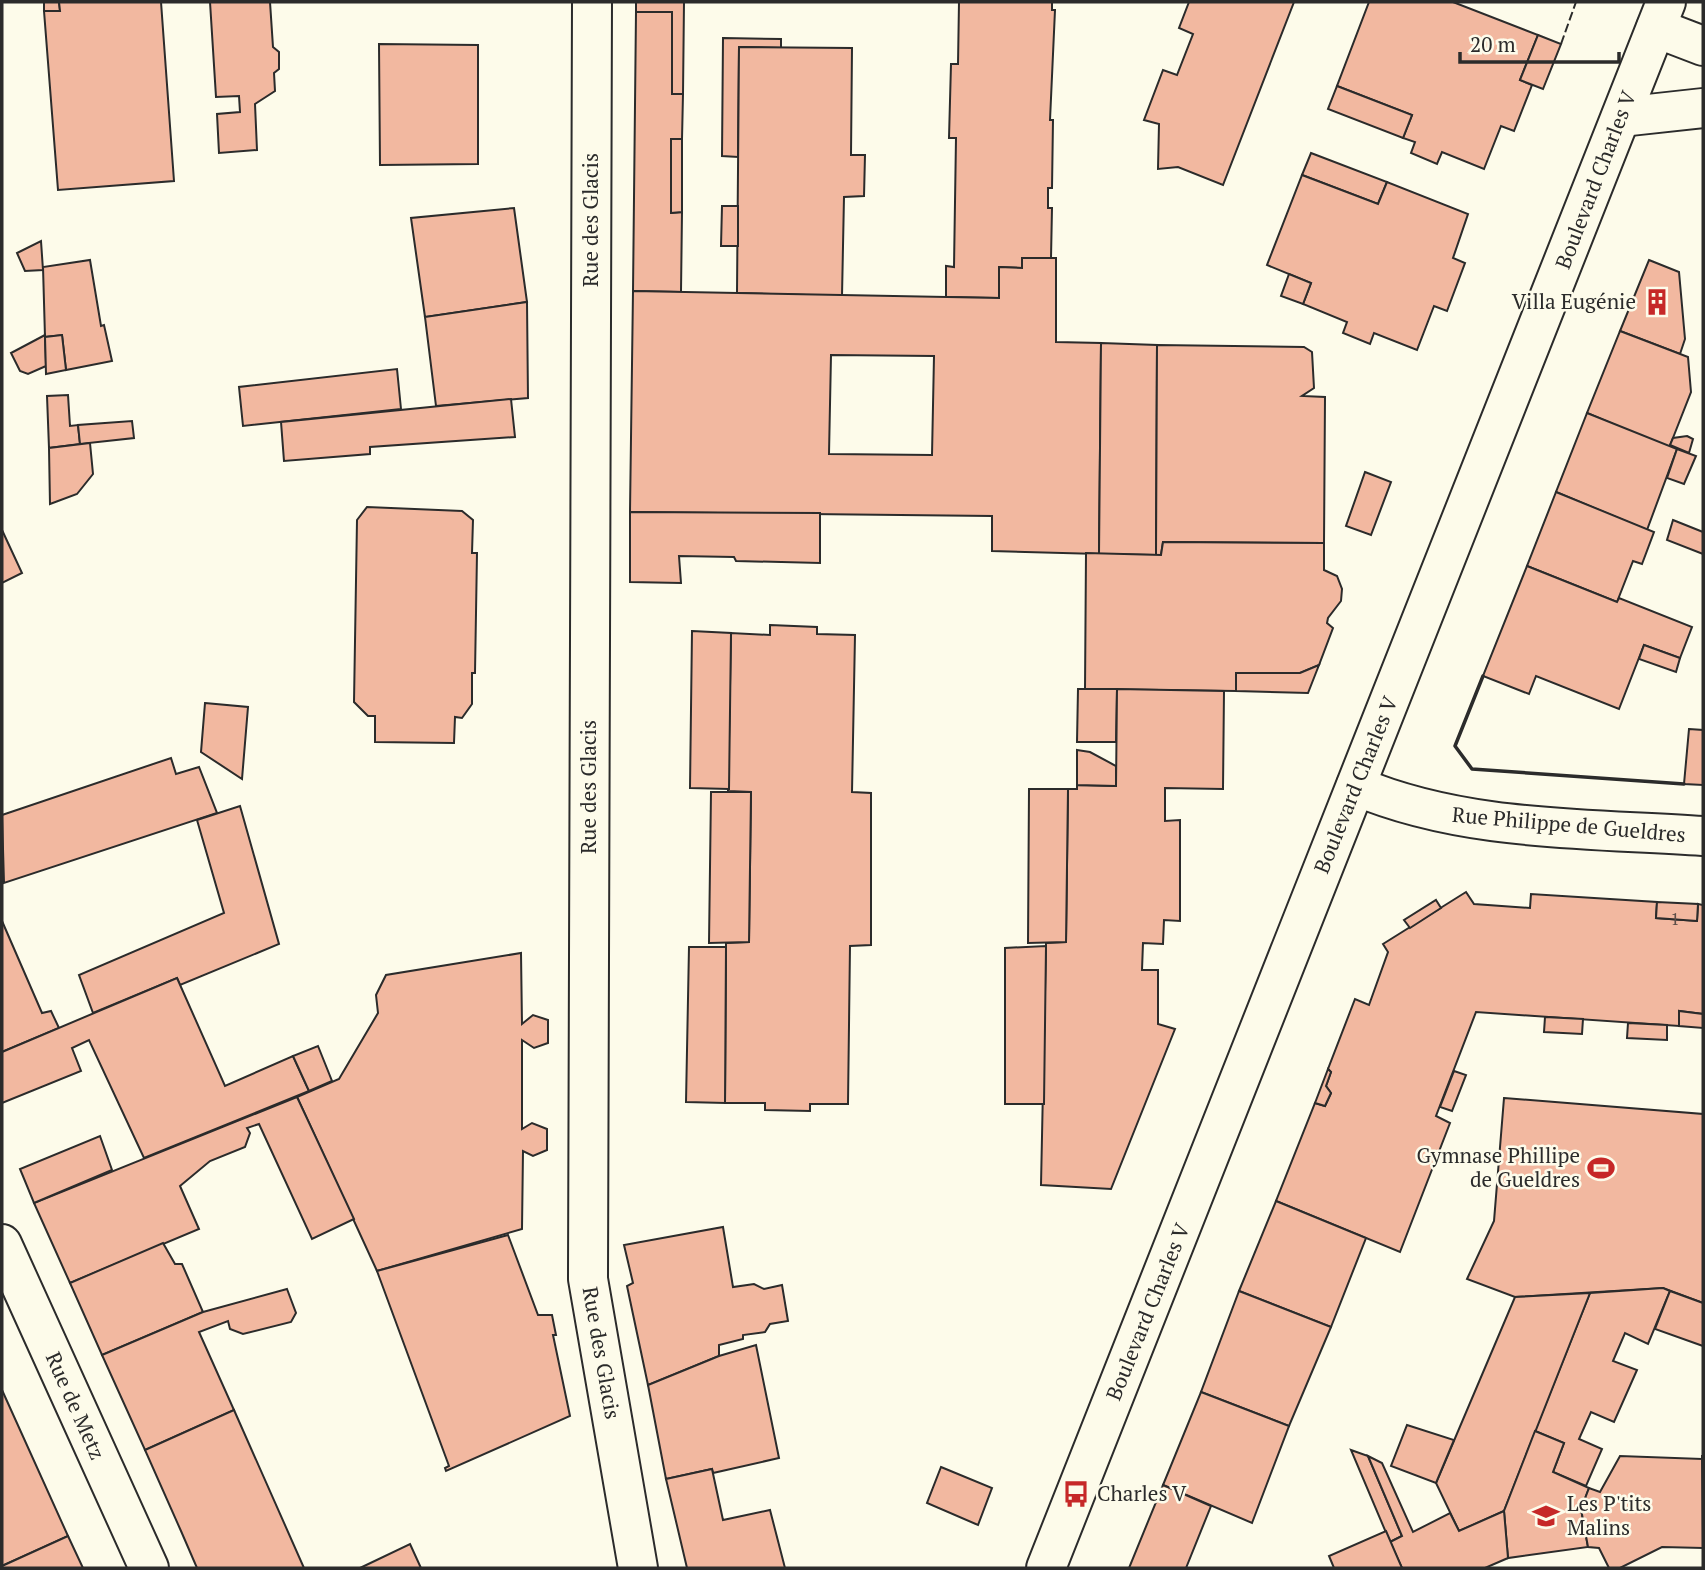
<svg xmlns="http://www.w3.org/2000/svg" width="1705" height="1570" font-family="'PT Serif',serif">
<style>
.building{fill:#f2b8a0;stroke:#2b2b2b;stroke-width:2;fill-rule:evenodd}
.lines{fill:none;stroke-linecap:round;stroke-linejoin:round}
.street-casing{stroke:#2b2b2b;stroke-width:42}
.secondary-casing{stroke:#2b2b2b;stroke-width:42}
.street{stroke:#fdfbea;stroke-width:38}
.secondary{stroke:#fdfbea;stroke-width:38}
.fence{stroke:#2b2b2b;stroke-width:2;stroke-dasharray:9 3.5;stroke-linecap:butt}
.wall{stroke:#2b2b2b;stroke-width:3.5}
.labels{text-anchor:middle;stroke-width:5;stroke-linejoin:round;paint-order:stroke}
.number-label{font-size:18px;fill:#5d4e48}
.street-label{font-size:21px;fill:#2b2b2b;stroke:#fdfbea}
.poi-label{font-size:21px;fill:#2b2b2b;stroke:#fdfbea;text-anchor:end}
</style>
<rect width="100%" height="100%" fill="#fdfbea"/>
<g class="building">
<polygon points="44,2 59,2 60,11 44,11"/>
<polygon points="59,2 161,2 174,181 58,190 44,11 60,11"/>
<polygon points="210,2 270,2 273,47 279,52 279,69 274,73 275,91 255,104 257,150 219,153 217,114 240,112 239,96 216,97"/>
<polygon points="636,2 684,2 683,94 672,94 672,12 636,12"/>
<polygon points="959,2 1052,2 1052,10 1055,10 1050,120 1053,120 1052,188 1048,188 1048,208 1052,208 1051,258 1022,258 1022,268 999,267 999,298 946,297 946,266 954,267 956,138 949,138 951,64 958,64"/>
<polygon points="1189,2 1294,2 1223,185 1178,167 1158,169 1159,124 1144,120 1163,70 1177,75 1193,34 1179,28"/>
<polygon points="1369,2 1453,2 1538,35 1520,80 1532,85 1514,131 1501,126 1484,169 1442,152 1437,164 1411,153 1415,142 1403,138 1412,115 1337,86"/>
<polygon points="636,12 672,12 672,94 683,94 682,139 671,139 671,213 682,212 681,292 633,291"/>
<polygon points="1538,35 1561,44 1543,89 1520,80"/>
<polygon points="723,38 781,39 781,48 739,47 738,157 722,156"/>
<polygon points="379,44 478,45 478,164 380,165"/>
<polygon points="739,47 852,48 851,155 865,155 864,196 844,197 842,296 737,293"/>
<polygon points="1337,86 1412,115 1403,138 1328,109"/>
<polygon points="671,139 682,139 682,212 671,213"/>
<polygon points="1311,153 1387,182 1378,204 1302,175"/>
<polygon points="1302,175 1378,204 1387,182 1468,214 1453,258 1465,263 1447,311 1434,306 1417,350 1374,333 1370,344 1343,333 1347,322 1303,304 1311,283 1267,265"/>
<polygon points="722,206 738,206 738,246 721,246"/>
<polygon points="514,208 527,302 425,317 411,218"/>
<polygon points="41,241 43,270 25,271 17,253"/>
<path d="M1022 258H1056V342L1101 343 1099 554 992 551V516L630 512 633 291 999 298V267L1022 268ZM831 355 934 356 932 455 829 454Z"/>
<polygon points="90,260 101,326 104,325 112,361 66,370 62,335 45,337 43,267"/>
<polygon points="1649,260 1679,272 1685,339 1680,354 1620,331"/>
<polygon points="1289,274 1311,283 1303,304 1281,296"/>
<polygon points="527,302 528,398 436,406 425,317"/>
<polygon points="1620,331 1688,357 1691,392 1669,448 1587,413"/>
<polygon points="45,335 46,366 28,374 20,371 11,353"/>
<polygon points="62,335 66,370 46,374 45,337"/>
<polygon points="1101,343 1157,345 1156,555 1099,554"/>
<polygon points="1157,345 1304,347 1312,352 1314,388 1302,396 1325,397 1324,543 1163,542 1161,555 1156,555"/>
<polygon points="397,369 401,409 243,426 239,387"/>
<polygon points="68,395 70,426 78,425 80,444 49,448 47,396"/>
<polygon points="511,399 515,437 370,447 370,454 284,461 281,422"/>
<polygon points="1587,413 1677,449 1647,530 1556,492"/>
<polygon points="132,421 134,438 80,444 78,425"/>
<polygon points="1687,436 1693,439 1689,453 1670,445 1673,438"/>
<polygon points="90,443 93,474 77,494 50,504 49,448"/>
<polygon points="1677,449 1696,456 1684,484 1667,478"/>
<polygon points="1365,472 1391,482 1371,535 1346,526"/>
<polygon points="1556,492 1654,532 1642,564 1633,561 1617,602 1527,566"/>
<polygon points="367,507 462,511 473,520 472,553 477,553 475,673 472,673 472,704 462,718 455,717 454,743 375,742 375,716 368,716 354,702 357,520"/>
<polygon points="630,512 820,513 820,563 736,561 734,557 679,556 681,583 630,582"/>
<polygon points="1673,520 1703,532 1703,554 1667,540"/>
<polygon points="2,530 22,573 2,583"/>
<polygon points="1163,542 1324,543 1324,570 1337,576 1342,589 1341,601 1328,618 1327,623 1333,628 1319,665 1300,673 1236,673 1236,691 1085,689 1086,553 1161,555"/>
<polygon points="1527,566 1617,602 1619,598 1692,627 1680,658 1644,645 1619,709 1536,676 1529,694 1483,676"/>
<polygon points="770,625 817,627 817,634 855,635 852,792 871,793 871,945 850,946 848,1104 810,1104 810,1111 765,1110 765,1103 725,1103 726,943 749,942 751,792 728,791 731,633 770,635"/>
<polygon points="692,631 731,633 729,789 690,788"/>
<polygon points="1644,645 1680,658 1676,672 1639,659"/>
<polygon points="1319,665 1308,693 1236,691 1236,673 1300,673"/>
<polygon points="1078,689 1117,689 1116,742 1077,742"/>
<polygon points="1117,689 1224,691 1223,789 1165,788 1165,821 1180,820 1180,921 1164,920 1163,944 1143,943 1142,970 1158,970 1158,1024 1175,1029 1111,1189 1041,1185 1046,943 1066,942 1068,789 1077,789 1077,785 1116,786"/>
<polygon points="205,703 248,707 242,779 201,752"/>
<polygon points="1689,729 1703,730 1703,785 1684,784"/>
<polygon points="1077,750 1090,752 1116,766 1116,786 1077,785"/>
<polygon points="171,758 176,774 199,767 217,813 4,883 2,815"/>
<polygon points="1029,789 1068,789 1066,942 1028,943"/>
<polygon points="711,792 751,792 749,942 709,943"/>
<polygon points="240,806 279,944 180,985 177,978 93,1013 79,975 224,913 197,820"/>
<polygon points="1466,892 1474,904 1530,908 1531,894 1657,902 1656,918 1697,921 1698,904 1703,905 1703,1014 1679,1011 1679,1026 1476,1012 1436,1116 1450,1123 1400,1252 1276,1201 1315,1103 1325,1106 1331,1093 1326,1086 1331,1072 1328,1069 1355,999 1369,1005 1388,952 1383,944"/>
<polygon points="1436,900 1441,908 1410,928 1404,920"/>
<polygon points="1657,902 1698,904 1697,921 1656,918"/>
<polygon points="2,921 42,1013 51,1011 59,1028 2,1052"/>
<polygon points="1046,946 1044,1104 1005,1104 1005,948"/>
<polygon points="689,947 726,947 725,1103 686,1102"/>
<polygon points="521,953 522,1024 533,1015 548,1020 548,1043 534,1048 522,1040 522,1129 532,1123 547,1129 547,1150 533,1156 523,1151 522,1229 377,1271 297,1097 339,1079 378,1013 376,995 386,975"/>
<polygon points="177,978 225,1086 293,1056 309,1091 144,1158 89,1040 72,1048 81,1071 2,1103 2,1052"/>
<polygon points="1679,1011 1703,1014 1703,1028 1679,1026"/>
<polygon points="1545,1017 1583,1019 1582,1034 1544,1032"/>
<polygon points="1628,1023 1667,1025 1667,1040 1627,1038"/>
<polygon points="318,1046 332,1081 309,1091 293,1056"/>
<polygon points="1328,1069 1331,1072 1326,1086 1331,1093 1325,1106 1315,1103"/>
<polygon points="1454,1071 1466,1075 1452,1111 1440,1107"/>
<polygon points="297,1097 354,1219 312,1239 259,1124 247,1128 250,1133 245,1147 210,1161 180,1186 199,1229 70,1283 34,1203"/>
<polygon points="1504,1098 1703,1114 1703,1303 1663,1288 1515,1297 1467,1279 1494,1221"/>
<polygon points="100,1136 112,1170 34,1203 20,1169"/>
<polygon points="1276,1201 1366,1238 1331,1327 1239,1291"/>
<polygon points="723,1227 733,1287 754,1284 764,1289 782,1285 788,1321 770,1324 765,1332 743,1335 743,1339 719,1345 719,1356 648,1385 627,1286 633,1283 624,1245"/>
<polygon points="508,1235 538,1315 552,1315 556,1335 553,1335 570,1416 446,1471 445,1468 449,1466 377,1271"/>
<polygon points="163,1243 175,1264 182,1264 203,1312 102,1355 70,1283"/>
<polygon points="1663,1288 1670,1291 1648,1344 1625,1333 1613,1361 1637,1370 1614,1422 1591,1412 1579,1439 1602,1449 1586,1486 1553,1472 1564,1443 1535,1431 1590,1293"/>
<polygon points="287,1289 296,1313 291,1322 243,1334 230,1329 228,1321 199,1332 234,1410 145,1450 102,1355 203,1312"/>
<polygon points="1239,1291 1331,1327 1289,1426 1201,1392"/>
<polygon points="1670,1291 1703,1303 1703,1346 1655,1329"/>
<polygon points="1590,1293 1504,1511 1459,1531 1436,1483 1515,1297"/>
<polygon points="756,1345 779,1458 713,1473 712,1469 666,1479 648,1385 719,1356"/>
<polygon points="2,1390 68,1536 2,1566"/>
<polygon points="1201,1392 1289,1426 1252,1523 1163,1485"/>
<polygon points="234,1410 304,1568 197,1568 181,1531 145,1450"/>
<polygon points="1407,1425 1454,1440 1436,1483 1391,1466"/>
<polygon points="1535,1431 1564,1443 1553,1472 1589,1488 1581,1509 1588,1547 1508,1558 1504,1511"/>
<polygon points="1351,1450 1368,1456 1402,1536 1390,1542"/>
<polygon points="1702,1455 1703,1548 1662,1547 1620,1568 1609,1568 1599,1548 1588,1547 1581,1509 1589,1488 1600,1492 1620,1456 1702,1459"/>
<polygon points="1368,1456 1382,1463 1413,1532 1450,1513 1459,1531 1504,1511 1508,1558 1485,1568 1402,1568 1390,1542 1402,1536"/>
<polygon points="941,1467 992,1488 978,1525 927,1503"/>
<polygon points="712,1469 723,1520 770,1510 785,1568 687,1568 666,1479"/>
<polygon points="1163,1485 1211,1506 1186,1568 1129,1568"/>
<polygon points="1386,1531 1402,1568 1334,1568 1329,1556"/>
<polygon points="68,1536 83,1568 2,1568 2,1566"/>
<polygon points="410,1544 421,1568 360,1568"/>
</g>
<g class="lines">
<defs>
<g id="street">
<polyline points="592,2 588,1279 638,1568"/>
<polyline points="1656,28 1703,46"/>
<polyline points="1621,117 1703,108"/>
<path d="M1356 786C1465 832 1587 828 1703 836"/>
</g>
<g id="secondary">
<polyline points="2,1244 149,1568"/>
<polyline points="1046,1568 1666,2"/>
</g>
</defs>
<use href="#street" class="street-casing"/>
<use href="#secondary" class="secondary-casing"/>
<use href="#street" class="street"/>
<use href="#secondary" class="secondary"/>
<polyline class="fence" points="1561,44 1576,2"/>
<polyline class="wall" points="1483,676 1455,746 1472,769 1684,784"/>
</g>
<defs>
<symbol id="building-bare" viewBox="-9 -9 18 18"><path d="M-4-6H4V6H1V3H-1V6H-4ZM-2.5-4.3h1.7v1.8h-1.7ZM.8-4.3h1.7v1.8H.8ZM-2.5-1h1.7V.8h-1.7ZM.8-1h1.7V.8H.8Z" fill="#c62828" stroke="#fdfbea" stroke-width="2.5" paint-order="stroke"/></symbol>
<symbol id="stadium-bare" viewBox="-9 -9 18 18"><path d="M0-5a6.5 5 0 1 0 0 10a6.5 5 0 1 0 0-10ZM-3.5-1.8h7v3.6h-7Z" fill="#c62828" stroke="#fdfbea" stroke-width="2.5" paint-order="stroke"/></symbol>
<symbol id="bus-bare" viewBox="-9 -9 18 18"><path d="M-5-6H5V4H4V6H2V4H-2V6H-4V4H-5ZM-3.5-4V0h7V-4ZM-3.5 1.2v1.5H-2V1.2ZM2 1.2v1.5H3.5V1.2Z" fill="#c62828" stroke="#fdfbea" stroke-width="2.5" paint-order="stroke"/></symbol>
<symbol id="school-bare" viewBox="-9 -9 18 18"><path d="M0-5L7-2L0 1L-7-2ZM-4 1L0 2.5L4 1V4Q0 6-4 4Z" fill="#c62828" stroke="#fdfbea" stroke-width="2.5" paint-order="stroke"/></symbol>
</defs>
<g fill-rule="evenodd">
<use href="#building-bare" x="1638" y="283" width="38" height="38"/>
<use href="#stadium-bare" x="1582" y="1149" width="38" height="38"/>
<use href="#bus-bare" x="1057" y="1475" width="38" height="38"/>
<use href="#school-bare" x="1527" y="1497" width="38" height="38"/>
</g>
<g class="labels">
<g class="number-label">
<text x="1675" y="925">1</text>
</g>
<g class="street-label">
<text transform="translate(1596 180) rotate(-69)" y="7">Boulevard Charles V</text>
<text transform="translate(591 220) rotate(-90)" y="7">Rue des Glacis</text>
<text transform="translate(1356 785) rotate(-68)" y="7">Boulevard Charles V</text>
<text transform="translate(589 787) rotate(-90)" y="7">Rue des Glacis</text>
<text transform="translate(1569 825) rotate(5)" y="7">Rue Philippe de Gueldres</text>
<text transform="translate(1148 1312) rotate(-68)" y="7">Boulevard Charles V</text>
<text transform="translate(601 1353) rotate(80)" y="7">Rue des Glacis</text>
<text transform="translate(75 1406) rotate(66)" y="7">Rue de Metz</text>
</g>
<g class="poi-label">
<text x="1636" y="309">Villa Eugénie</text>
<text x="1580" y="1163">Gymnase Phillipe<tspan x="1580" dy="24">de Gueldres</tspan></text>
<text x="1097" y="1501" text-anchor="start">Charles V</text>
<text x="1567" y="1511" text-anchor="start">Les P'tits<tspan x="1567" dy="24">Malins</tspan></text>
</g>
</g>
<rect width="1705" height="1570" fill="none" stroke="#2b2b2b" stroke-width="7"/>
<path d="M1460 52v10h159v-10" fill="none" stroke="#2b2b2b" stroke-width="3.5"/>
<text x="1470" y="52" font-size="21" fill="#2b2b2b" stroke="#fdfbea" stroke-width="5" paint-order="stroke">20 m</text>
</svg>
